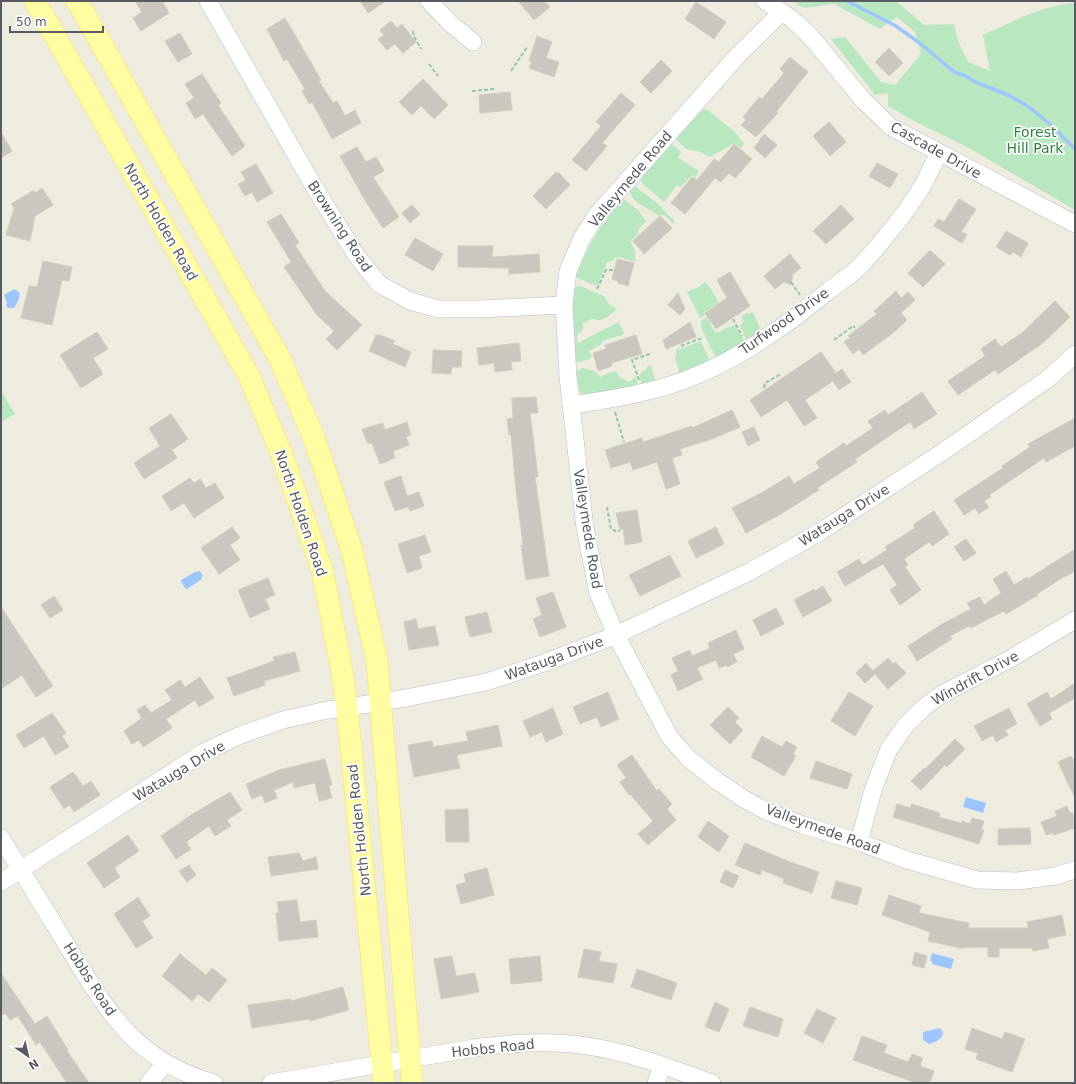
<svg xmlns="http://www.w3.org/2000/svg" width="1076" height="1084" font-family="'DejaVu Sans',sans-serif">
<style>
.green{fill:#b9e7c0}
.water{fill:#9dc6ff}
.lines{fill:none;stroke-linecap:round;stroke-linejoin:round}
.stream{stroke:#9dc6ff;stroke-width:3.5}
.building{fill:#cac8be;stroke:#d2cfbd}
.minor-casing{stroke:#bdbec5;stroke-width:18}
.major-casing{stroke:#fde449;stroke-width:22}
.path{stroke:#92c8a9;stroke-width:2;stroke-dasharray:4 2;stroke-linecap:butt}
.minor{stroke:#fff;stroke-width:17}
.major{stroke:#fffda2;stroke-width:21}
.labels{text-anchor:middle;stroke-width:3.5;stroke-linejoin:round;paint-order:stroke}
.park-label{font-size:14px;fill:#2d853e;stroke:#fff}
.street-label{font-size:14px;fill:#585b62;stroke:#fff}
</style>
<rect width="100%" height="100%" fill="#edecdf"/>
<g class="green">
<path d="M793 1H896L924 25 954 24 958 41 968 62 990 71 983 35C1012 22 1043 5 1075 3V210L969 148 914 121 888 106V93L875 95 831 39 845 37 881 82 895 85 921 54 915 32 897 17 880 29 834 4 803 8Z"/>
<path d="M703 109 708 110 735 132 744 144 740 148 734 143C728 148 717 152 710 157L700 152 686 149 676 139Z"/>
<polygon points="672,144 681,152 678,158 699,171 695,178 692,175 681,187 677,185 664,202 643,184 640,179"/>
<polygon points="635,186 662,207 663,210 675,221 673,224 664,215 658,215 638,203 632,197 630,192"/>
<path d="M624 199 638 210 646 221 638 230 637 235 630 242C635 248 636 254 635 262L619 257 614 258 613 261 607 262 598 285 591 284 576 277C587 246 601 223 624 199Z"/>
<polygon points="705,282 711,289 719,303 704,312 705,315 700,318 687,292 697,288"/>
<path d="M580 286 604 296 609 304 617 309 606 318 599 320 592 319 583 323V329L577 336V342L580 343 587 338 619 322 624 333 622 335 602 341V344L589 351 592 356C588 360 582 362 576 362L572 316 574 287Z"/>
<polygon points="753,312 762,334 749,343 742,331 740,326 743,323 742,316 746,313 749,314"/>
<polygon points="707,317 714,331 717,333 726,328 735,325 746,344 716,358 701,328 701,321"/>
<polygon points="701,341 710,362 676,379 679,370 675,359 677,348 681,349"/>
<polygon points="648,365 651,366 655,380 655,385 643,388 639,375 643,371 646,370"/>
<path d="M582 368 595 371 600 377 610 372H616L621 378 629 382 636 377 639 389 596 393 590 394 585 397C577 391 578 381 577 371Z"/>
<polygon points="1,391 15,414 1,422"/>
</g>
<g class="water">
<path d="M14 289 19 292C21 298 17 303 14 308H8L6 305 7 303 4 295Z"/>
<polygon points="200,571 203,576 201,577 202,579 187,589 185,588 181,582 181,580 195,572"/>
<polygon points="966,797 986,803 983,813 963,807"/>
<polygon points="932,953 954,959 951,969 932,964 932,961 930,961"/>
<path d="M940 1028 943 1032C943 1039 936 1042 929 1044L923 1040V1032Z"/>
</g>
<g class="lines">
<polyline class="stream" points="847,1 896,26 921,44 954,72 966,76 975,82 1008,95 1029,107 1052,126 1075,149"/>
</g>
<g class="building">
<polygon points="135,1 162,1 169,13 141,31 133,18 142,12"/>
<polygon points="360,1 386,1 368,13"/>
<polygon points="518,1 545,1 550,7 534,20"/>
<polygon points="696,2 726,22 714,39 685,19"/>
<polygon points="285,18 321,80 319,81 333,103 337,101 345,116 355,110 361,123 332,139 312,102 309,104 302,91 305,89 287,59 284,61 267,29"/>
<polygon points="391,21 397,28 402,24 416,42 403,53 395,44 387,50 378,39 384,35 380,30"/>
<polygon points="180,33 192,54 178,62 165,41"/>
<polygon points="537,36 552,42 546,58 559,62 554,77 529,68 532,62 529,61"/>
<polygon points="889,48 903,63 889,76 875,62"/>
<polygon points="790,57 808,72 776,112 778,113 756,137 741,125 746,120 743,117 759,97 762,99 784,73 780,69"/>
<polygon points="661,60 672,71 651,93 640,82"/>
<polygon points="202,74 221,103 218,105 245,146 232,156 203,114 195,119 186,103 194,98 185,84"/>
<polygon points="423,79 448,105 434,119 421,106 412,115 399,102"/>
<polygon points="510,92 512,110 480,113 479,95"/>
<polygon points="621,93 635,105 602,143 607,146 586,171 572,160 601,126 596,122"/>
<polygon points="829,122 846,142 830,156 813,136"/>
<polygon points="1,132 12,151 1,158"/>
<polygon points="764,134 777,145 765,158 754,148"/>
<polygon points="734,144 752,159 735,178 729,173 721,182 715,178 685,214 671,203 692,177 697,180 714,159 719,162"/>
<polygon points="357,147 366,162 376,157 384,171 373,177 399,217 383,228 366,202 340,156"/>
<polygon points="877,163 898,174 890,188 869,176"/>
<polygon points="256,164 273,193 257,202 252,192 245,196 238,184 246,180 241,172"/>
<polygon points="555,173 559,173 570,185 546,209 533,196"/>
<polygon points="42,188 53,205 35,216 30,241 6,235 14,208 11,204 34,190 35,193"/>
<polygon points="959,199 976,209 961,232 967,234 962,243 934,226 938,219 944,222"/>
<polygon points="412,205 420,214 410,223 402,213"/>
<polygon points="841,205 854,219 826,244 813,231"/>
<polygon points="281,214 299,243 295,245 325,291 362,325 337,350 326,339 334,331 317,315 284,267 291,262 267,222"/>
<polygon points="660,216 672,228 644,254 633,241"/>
<polygon points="1006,231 1028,243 1021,257 1013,252 1010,255 996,247"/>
<polygon points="415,238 443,254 433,271 405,255"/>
<polygon points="458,246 493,246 492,257 539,254 540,272 509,274 509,268 458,267"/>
<polygon points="930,250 945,264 923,287 908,273"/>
<polygon points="790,254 801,268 793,274 791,285 784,282 775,289 764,276"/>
<polygon points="617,259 634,263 628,286 618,283 618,281 612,279"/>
<polygon points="43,261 72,267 69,281 62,280 52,325 21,318 29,286 37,287"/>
<polygon points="730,272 750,306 716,329 705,313 727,298 717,280"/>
<polygon points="896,291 901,298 908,292 915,300 901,313 907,320 893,333 863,355 859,349 853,354 844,342 850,338 848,336 877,314 874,311"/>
<polygon points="678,293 685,309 680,315 668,305"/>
<polygon points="1055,301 1070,317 1043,343 998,374 995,370 958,395 948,381 985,356 981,349 995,339 1001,347 1022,333"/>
<polygon points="690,322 696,337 666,349 663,340"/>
<polygon points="97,332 108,349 93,358 103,374 81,388 60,355"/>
<polygon points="376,335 380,335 395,341 393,344 411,352 405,367 369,351"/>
<polygon points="636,335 642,354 611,363 612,366 598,371 593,353 606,349 605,345"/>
<polygon points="519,343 521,361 511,362 512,370 495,372 494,363 479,365 477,348"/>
<polygon points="433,350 462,351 461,367 452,367 451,374 432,373"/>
<polygon points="821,352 836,373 842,369 851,382 839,390 833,381 805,400 817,418 804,426 787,400 761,417 750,400"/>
<polygon points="922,392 937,414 914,429 910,422 855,459 857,462 817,488 819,490 781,514 746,533 732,508 763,492 789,476 794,484 820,468 816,462 844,443 846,446 873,428 868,421 885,410 888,415"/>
<polygon points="536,397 538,413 530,413 538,477 535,477 549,576 526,580 521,545 523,545 516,490 511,435 509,435 507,419 513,418 512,398"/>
<polygon points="732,410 740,427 712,439 680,449 682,455 672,458 680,484 666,489 657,462 633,470 630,462 611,468 605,450 642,438 643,442 692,426 692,428"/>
<polygon points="171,414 188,439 172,450 177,458 144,479 134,463 160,446 149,428"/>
<polygon points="1075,418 1075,446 1046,462 1044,458 989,495 991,497 984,501 989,507 979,514 975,508 964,515 954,500 1003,468 1002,466 1030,447 1028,444"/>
<polygon points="407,422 411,435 406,437 409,445 393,451 395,458 380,464 372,443 368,444 362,429 383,423 385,430"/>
<polygon points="754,427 760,440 748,446 742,432"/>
<polygon points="401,476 407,496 419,492 424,506 410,511 408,507 395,511 384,482"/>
<polygon points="190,478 194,483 200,479 206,488 215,483 224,498 194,518 184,503 171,511 162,496"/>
<polygon points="637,510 642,542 625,545 623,529 620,530 616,513"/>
<polygon points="934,511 949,534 932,546 929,542 904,559 908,565 905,567 921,590 900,605 890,590 897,585 883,564 845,586 837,572 859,559 863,565 887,550 885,547 915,528 913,525"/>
<polygon points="232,527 240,538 230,545 240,560 219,574 201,548"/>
<polygon points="716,527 724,544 696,558 688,541"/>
<polygon points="425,535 431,552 419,556 422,568 407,573 398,544"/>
<polygon points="966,539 976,553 964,561 954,547"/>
<polygon points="1075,549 1075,571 1065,577 1065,576 1037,594 1038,595 1006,614 1004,611 971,628 969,626 950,636 952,639 917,661 908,646 942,624 971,609 967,603 980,597 984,605 1001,593 993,579 1006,571 1014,585 1027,577 1028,579"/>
<polygon points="670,555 681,576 640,596 629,575"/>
<polygon points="268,578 275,595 265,599 270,609 250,618 238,590"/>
<polygon points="823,586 832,601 803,617 794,600 814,589 815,591"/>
<polygon points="553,592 566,627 540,637 533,619 542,615 536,598"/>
<polygon points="54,596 63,610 50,618 41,605"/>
<polygon points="1,607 53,686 36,697 22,675 1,689"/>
<polygon points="776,608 784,624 761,636 753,620"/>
<polygon points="487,612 492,632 470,637 465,617"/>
<polygon points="416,619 418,629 435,626 439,645 409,650 404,622"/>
<polygon points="736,630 744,649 733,654 737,662 727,667 726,665 719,668 716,660 697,668 703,679 678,691 671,675 678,671 672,658 690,650 692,656 710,648 708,643"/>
<polygon points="295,652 300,671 264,681 265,685 234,696 227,678 274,661 273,657"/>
<polygon points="888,658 893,664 895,662 906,673 888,689 875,674 865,683 856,673 866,663 873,671"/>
<polygon points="200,677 214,698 199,707 195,700 166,719 172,728 143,747 139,740 132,744 124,731 142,718 137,710 145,705 151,713 172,700 165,690 180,680 185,687"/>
<polygon points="1075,683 1075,698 1049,713 1052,719 1040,726 1027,704 1047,692 1051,699"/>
<polygon points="608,692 619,719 601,727 597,717 580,724 573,707"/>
<polygon points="849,692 873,706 855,736 831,721"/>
<polygon points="728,707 739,718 735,722 743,730 730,744 710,725"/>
<polygon points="553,708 563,734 546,742 542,732 530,737 523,721"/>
<polygon points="1009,708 1017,724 1005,730 1008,735 996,742 993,735 982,741 974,726"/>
<polygon points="52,713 66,733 62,736 69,747 55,755 44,736 24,748 16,735"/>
<polygon points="498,725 502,746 457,755 460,768 414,777 408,745 432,741 433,747 468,741 466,732"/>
<polygon points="762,736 782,747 786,741 797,747 793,754 796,756 784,776 751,757"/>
<polygon points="955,739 965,749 947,767 945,765 921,790 911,781 924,768 925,769"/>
<polygon points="632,755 657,791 659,789 672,804 667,809 676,820 648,845 638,834 653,821 630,794 629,795 620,782 626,778 617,765"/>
<polygon points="1071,756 1075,763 1075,798 1058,762"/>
<polygon points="325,759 332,785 329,786 332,798 319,801 315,783 294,788 293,782 274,790 277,798 265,803 262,795 252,799 246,784 279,770"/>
<polygon points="816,761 852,774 847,789 810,778"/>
<polygon points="73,772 83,786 91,781 100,795 74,812 69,805 64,809 50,787"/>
<polygon points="230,792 242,810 227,820 231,826 215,836 209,826 186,842 191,849 176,859 161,836 191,815"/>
<polygon points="897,804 910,808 912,804 940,813 939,817 961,823 962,821 970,824 972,818 984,821 981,830 984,830 979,844 893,817"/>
<polygon points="1067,806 1070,813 1072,812 1075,821 1075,828 1054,835 1053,833 1046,835 1041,822 1057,816 1055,811"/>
<polygon points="468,809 469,842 446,842 445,810"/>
<polygon points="708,821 729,836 719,852 698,837"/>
<polygon points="1030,828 1031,844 998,845 998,829"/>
<polygon points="128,835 139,851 114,868 120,877 104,888 87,863"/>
<polygon points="745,843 790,862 819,872 812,893 783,883 784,879 762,870 760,875 735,865"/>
<polygon points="299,853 303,861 316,857 318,869 271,876 268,857"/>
<polygon points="189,865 196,875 187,882 179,871"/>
<polygon points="487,868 494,895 461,904 456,885 466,882 464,874"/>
<polygon points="725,870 739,876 733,888 720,882"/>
<polygon points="836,881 862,888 857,905 831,898"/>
<polygon points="889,895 921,906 919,913 969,923 968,928 1028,928 1027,922 1062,915 1066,935 1047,939 1049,948 1033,951 1032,948 999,948 999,957 988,957 988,947 960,948 928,941 930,932 882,915"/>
<polygon points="138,897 150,916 142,921 153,938 136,948 114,914"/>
<polygon points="297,900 300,922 316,920 318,937 279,941 276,913 279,913 277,902"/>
<polygon points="584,949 601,952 599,961 617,964 613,983 578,977"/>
<polygon points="915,952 927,956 924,968 912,965"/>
<polygon points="180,954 206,975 212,968 227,980 209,1002 198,994 192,1001 162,976"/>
<polygon points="452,956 456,976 475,973 479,992 441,999 434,959"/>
<polygon points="540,956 542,981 511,984 509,959"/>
<polygon points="637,969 677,983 671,1000 631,987"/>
<polygon points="1,973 35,1024 47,1016 68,1050 67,1051 89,1083 67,1083 40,1042 36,1045 18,1016 10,1020 5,1013 1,1016"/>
<polygon points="343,987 349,1010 310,1021 309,1019 252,1028 248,1005 291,999 291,1001"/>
<polygon points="715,1002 729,1009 719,1032 705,1027"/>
<polygon points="750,1007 783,1019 778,1037 743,1026"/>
<polygon points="817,1009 836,1018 823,1043 804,1033"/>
<polygon points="972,1028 1002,1039 1005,1032 1025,1039 1012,1072 976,1059 978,1053 965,1049"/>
<polygon points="862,1036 887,1045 884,1053 908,1062 912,1054 923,1058 920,1066 934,1071 930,1083 916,1083 853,1060"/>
</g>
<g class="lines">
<defs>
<g id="minor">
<polyline points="208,1 313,185 356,255 379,284 410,301 438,309 481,309 564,305"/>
<polyline points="429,1 450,23 473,42"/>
<polyline points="765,1 792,19 811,37 864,101 891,127 1075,224"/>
<polyline points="782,12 739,54 596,216 582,238 568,271 564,305 568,377 585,528 598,593 616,635 669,736 688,758 717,781 744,799 768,812 803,825 859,842 907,860 977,880 1018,881 1055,876 1075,870"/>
<path d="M571 405C601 401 631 396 660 388 719 372 780 331 827 292 838 283 852 275 862 264 882 242 902 218 918 193 926 181 932 166 939 153"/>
<path d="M1 838C23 873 45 909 66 944 108 1011 133 1060 214 1083"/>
<polyline points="859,842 873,790 889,749 906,725 923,708 942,694 1010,659 1075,620"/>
<polyline points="1,882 204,752 238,736 283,720 323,711 406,698 486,682 544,663 616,635 749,572 820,532 944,451 1049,378 1075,354"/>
<polyline points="149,1083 165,1063"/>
<path d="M271 1083 474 1048C515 1042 558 1040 599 1048 638 1055 675 1070 712 1083"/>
<polyline points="656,1083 662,1066"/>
</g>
<g id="major">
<polyline points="35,1 249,376 282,455 323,573 342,672 347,707 384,1083"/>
<polyline points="77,1 280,359 314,438 352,551 377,661 412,1083"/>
</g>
</defs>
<use href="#minor" class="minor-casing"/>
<use href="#major" class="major-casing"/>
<g class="path">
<polyline points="412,32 413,32 415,38 421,49"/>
<polyline points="429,64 438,76"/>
<polyline points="511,71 527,47"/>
<polyline points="472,91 494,89"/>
<polyline points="791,282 800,295"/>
<polyline points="597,289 606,270 614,270"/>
<polyline points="733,319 742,336"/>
<polyline points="834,340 853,326 855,328"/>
<polyline points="681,346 702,338"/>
<polyline points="639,380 632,360 650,354"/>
<polyline points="764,388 765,383 781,374"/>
<polyline points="615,412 624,442"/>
<polyline points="607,507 611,529 616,531 620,531"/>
</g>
<use href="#minor" class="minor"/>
<use href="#major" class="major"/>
</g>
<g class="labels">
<g class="park-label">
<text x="1035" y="137">Forest<tspan x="1035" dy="16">Hill Park</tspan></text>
</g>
<g class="street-label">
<text transform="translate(936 150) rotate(29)" y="5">Cascade Drive</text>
<text transform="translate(630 179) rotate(-50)" y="5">Valleymede Road</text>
<text transform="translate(161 222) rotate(60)" y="5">North Holden Road</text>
<text transform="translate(340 226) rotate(57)" y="5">Browning Road</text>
<text transform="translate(784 321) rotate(-35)" y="5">Turfwood Drive</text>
<text transform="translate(301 513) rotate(71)" y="5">North Holden Road</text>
<text transform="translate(844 515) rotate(-32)" y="5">Watauga Drive</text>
<text transform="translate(588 529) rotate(81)" y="5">Valleymede Road</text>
<text transform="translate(554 658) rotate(-20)" y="5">Watauga Drive</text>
<text transform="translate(975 678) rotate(-29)" y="5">Windrift Drive</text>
<text transform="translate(179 771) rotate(-31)" y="5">Watauga Drive</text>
<text transform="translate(823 829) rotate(20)" y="5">Valleymede Road</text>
<text transform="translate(359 830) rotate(-96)" y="5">North Holden Road</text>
<text transform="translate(90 979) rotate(57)" y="5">Hobbs Road</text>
<text transform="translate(493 1048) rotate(-6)" y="5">Hobbs Road</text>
</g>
</g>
<rect width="1076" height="1084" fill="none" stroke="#585b62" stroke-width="4"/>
<g transform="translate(28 1056) rotate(146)" stroke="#ffffff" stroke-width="3" paint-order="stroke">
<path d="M0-3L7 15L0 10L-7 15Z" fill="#585b62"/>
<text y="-6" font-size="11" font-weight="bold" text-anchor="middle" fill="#585b62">N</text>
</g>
<path d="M10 26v6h93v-6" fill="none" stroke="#585b62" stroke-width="2"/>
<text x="16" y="26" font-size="12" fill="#585b62" stroke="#ffffff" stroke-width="3" paint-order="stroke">50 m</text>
</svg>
